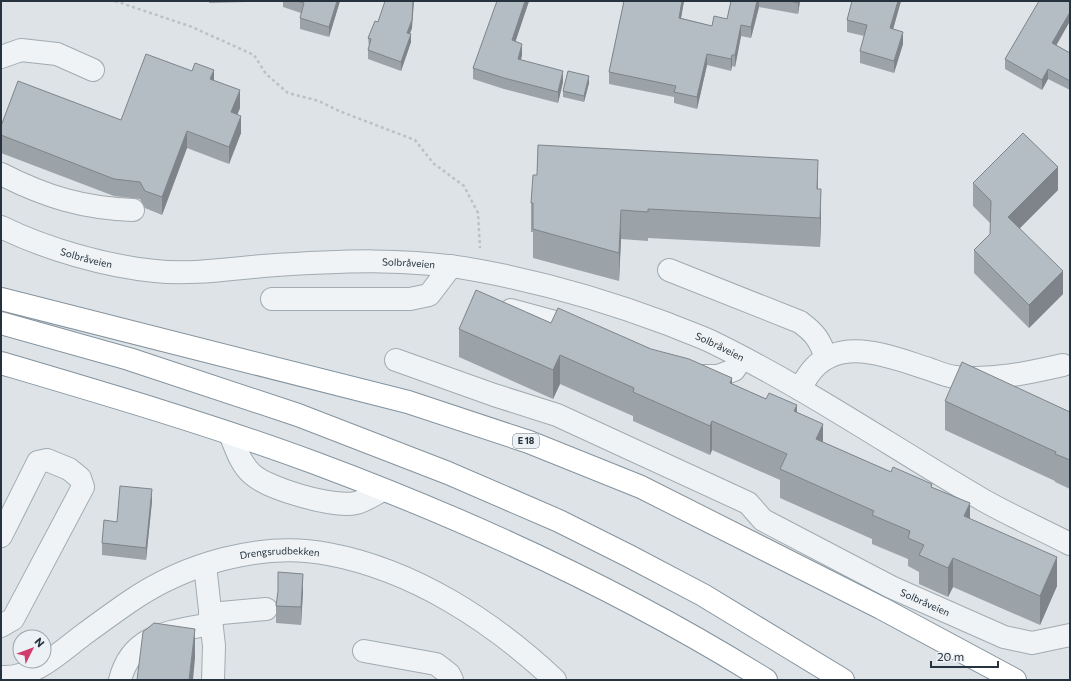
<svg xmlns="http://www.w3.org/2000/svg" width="1071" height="681" font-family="Commissioner,sans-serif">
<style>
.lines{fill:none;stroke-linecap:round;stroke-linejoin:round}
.minor-casing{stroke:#a2abb1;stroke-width:24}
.highway-casing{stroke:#84939e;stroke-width:24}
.path{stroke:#bbc1c5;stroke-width:2.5;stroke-dasharray:3 3;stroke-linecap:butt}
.minor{stroke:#eff3f5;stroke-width:22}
.highway{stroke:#fff;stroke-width:22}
.wall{fill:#9ba3a9}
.shaded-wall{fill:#7e8489}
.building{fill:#b4bdc4;stroke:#7e8489}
.labels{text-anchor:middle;stroke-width:3;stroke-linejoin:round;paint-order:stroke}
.shield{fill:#ecf1f5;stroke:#616c75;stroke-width:1}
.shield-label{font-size:9px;font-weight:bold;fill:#26333e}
.street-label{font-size:10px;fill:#26333e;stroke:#ecf1f5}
</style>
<rect width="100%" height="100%" fill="#dde3e7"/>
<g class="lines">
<defs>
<g id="minor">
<polyline points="1,57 21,50 57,54 93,70"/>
<path d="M1 174C46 197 83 208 133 210"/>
<path id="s1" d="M1 227C46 249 105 266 155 271 190 275 228 269 263 266 336 261 408 257 481 271 545 283 607 301 668 324 682 330 697 335 710 341 805 387 892 447 983 500 1011 516 1041 529 1070 544"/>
<path d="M669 270 800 322C815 333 820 340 826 358"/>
<polyline points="272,299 410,299 429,295 451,266"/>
<polyline points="511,310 555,322 580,333"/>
<path id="s2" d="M396 360 494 395 557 415 748 503 763 520 891 587 1004 637 1032 643 1070 635"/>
<polyline points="695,376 718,376 734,370 742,358"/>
<path d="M800 389C804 382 808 374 814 368 844 336 893 358 929 369 937 372 946 376 955 377 992 381 1028 373 1063 365"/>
<path d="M230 434C236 448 240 463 252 474 268 489 334 508 356 503 365 501 375 494 383 490"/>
<polyline points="1,536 38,462 47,460 69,469 80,478 83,487 13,619 1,626"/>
<polyline points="205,565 214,646 213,680"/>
<polyline points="210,614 266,609"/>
<polyline points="364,651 436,664 449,674 452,680"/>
<path id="s3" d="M1 677C33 679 59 653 83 635 98 624 113 613 129 602 184 564 261 541 328 554 414 570 492 621 555 680"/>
<path d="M120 680C132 633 171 632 211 624"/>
</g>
<g id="highway">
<polyline points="1,299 408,402 529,442 641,487 881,608 1015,680"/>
<polyline points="1,323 129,359 298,415 448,473 559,521 629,556 703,595 843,680"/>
<path d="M1 363C106 394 212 425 315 463 471 521 625 592 766 680"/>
</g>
</defs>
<use href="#minor" class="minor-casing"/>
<use href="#highway" class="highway-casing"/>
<polyline class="path" points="115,1 192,27 254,55 266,74 288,93 319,101 339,111 415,140 433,163 464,186 478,213 480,248"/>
<use href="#minor" class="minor"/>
<use href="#highway" class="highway"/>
</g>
<g class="wall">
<polygon points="209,1 340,1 329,37 300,29 300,18 301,13 283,7 283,1 209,3"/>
<polygon points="529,1 515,42 522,55 521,60 563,82 558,103 504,89 473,79 473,68"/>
<polygon points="624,1 684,1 681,18 712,26 727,19 731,1 800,1 798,14 759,7 751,38 741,36 735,67 732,66 731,71 707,65 697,109 674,103 674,97 609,84 609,72"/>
<polygon points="852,1 901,1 893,29 903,44 894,73 860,63 860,51 864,36 847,32 847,20"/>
<polygon points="1070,1 1070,21 1056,45 1070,53 1070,90 1048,79 1042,90 1005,69 1005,59"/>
<polygon points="378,22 412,28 410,33 411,42 401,71 368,59 368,50 369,47 368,38"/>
<polygon points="214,81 240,108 237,115 241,133 229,164 187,148 162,215 145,208 140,199 114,196 1,153 1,126 121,120"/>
<polygon points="589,83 584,102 563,97 563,91"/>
<polygon points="973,183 1058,190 1019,229 1063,294 1029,328 974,273 974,250 990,234 990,223 973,206"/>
<polygon points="818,189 821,218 820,247 648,238 648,241 621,239 619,281 533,258 533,232 531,232 531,203"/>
<polygon points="551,323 732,384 797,412 823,442 891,472 932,487 970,519 1057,586 1040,625 953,587 948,597 919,584 919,572 908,566 908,559 872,544 872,539 780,498 780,480 712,450 710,455 633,421 633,416 560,384 553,399 459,357 459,329"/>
<polygon points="945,401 1070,412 1070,499 1070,489 1055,482 1055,481 945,430"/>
<polygon points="152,501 146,560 102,555 102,543 117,522"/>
<polygon points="278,572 303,591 301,625 276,623 276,606 278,593"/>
</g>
<g class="shaded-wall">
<polygon points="337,1 340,1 329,37 329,27"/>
<polygon points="413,1 414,1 412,28 407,41 407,33"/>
<polygon points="525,1 529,1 512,52 512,40"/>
<polygon points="682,1 684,1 679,29 679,18"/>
<polygon points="757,1 759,1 759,7 751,38 751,27"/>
<polygon points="798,1 800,1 798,14"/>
<polygon points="898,1 901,1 890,40 890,28"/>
<polygon points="1070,12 1070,21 1052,53 1052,43"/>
<polygon points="741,25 741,36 735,67 735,55"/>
<polygon points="903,32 903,44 894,73 894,61"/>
<polygon points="411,34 411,42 401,71 401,62"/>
<polygon points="522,44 522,55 518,70 518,59"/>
<polygon points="707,54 707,65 697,109 697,97"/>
<polygon points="732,55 732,66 731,71 731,59"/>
<polygon points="1048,69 1048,79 1042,90 1042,80"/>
<polygon points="214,70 214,87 210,79"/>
<polygon points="563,71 563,82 558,103 558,92"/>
<polygon points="589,76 589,83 584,102 584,96"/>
<polygon points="240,90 240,108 231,130 231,112"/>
<polygon points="241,116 241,133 229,164 229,147"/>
<polygon points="187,131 187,148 162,215 162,197"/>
<polygon points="818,160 818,188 817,218 817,189"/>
<polygon points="1058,167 1058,190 1008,240 1008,217"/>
<polygon points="821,189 821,218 820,247 820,218"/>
<polygon points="621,210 621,239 619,281 619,253"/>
<polygon points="1063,271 1063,294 1029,328 1029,305"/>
<polygon points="560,355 560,384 553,399 553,370"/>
<polygon points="732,378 732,407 730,383"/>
<polygon points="797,405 797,434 794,411"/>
<polygon points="712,421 712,450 710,455 710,426"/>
<polygon points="823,424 823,452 816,439"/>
<polygon points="152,489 152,501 146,560 146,548"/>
<polygon points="970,503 970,532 964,516"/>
<polygon points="1057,557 1057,586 1040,625 1040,596"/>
<polygon points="953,558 953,587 948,597 948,568"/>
<polygon points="303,574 303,591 301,625 301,607"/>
<polygon points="195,629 195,658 193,680 189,680"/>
</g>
<g class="building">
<polygon points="297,1 337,1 329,27 300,18 304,3"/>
<polygon points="385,1 413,1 412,20 407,33 411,34 401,62 368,50 371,39 368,38 375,21 378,22"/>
<polygon points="497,1 525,1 512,40 522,44 518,59 563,71 558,92 504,78 473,68"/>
<polygon points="624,1 682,1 679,18 712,26 714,16 727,19 731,1 757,1 751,27 741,25 735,55 732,55 731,59 707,54 697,97 674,92 676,86 609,72"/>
<polygon points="790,1 798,1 798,3"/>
<polygon points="852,1 898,1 890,28 903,32 894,61 860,51 867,25 847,20"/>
<polygon points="1039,1 1070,1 1070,12 1052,43 1070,53 1070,81 1048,69 1042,80 1005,59"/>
<polygon points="146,54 192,71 195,63 214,70 210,79 240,90 231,112 241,116 229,147 187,131 162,197 145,191 140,182 114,179 1,135 1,126 18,81 121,120"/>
<polygon points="568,71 589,76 584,96 563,91"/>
<polygon points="1023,133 1058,167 1008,217 1063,271 1029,305 974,250 990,234 991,201 973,183"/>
<polygon points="538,145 818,160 817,189 821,189 820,218 648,209 648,212 621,210 619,253 533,229 533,203 531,203 533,175 537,175"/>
<polygon points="476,290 551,323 558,308 651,349 689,359 732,378 730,383 766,399 769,393 797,405 794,411 823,424 816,439 891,472 893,467 932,484 931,487 970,503 964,516 1057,557 1040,596 953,558 948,568 919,555 924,545 908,538 910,531 872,515 874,511 780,469 787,454 712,421 710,426 633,392 634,388 560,355 553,370 459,329"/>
<polygon points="962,362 1070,412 1070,460 1055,454 1056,452 945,401"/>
<polygon points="120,486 152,489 146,548 102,543 104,520 117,522"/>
<polygon points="278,572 303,574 301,607 276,606 278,591"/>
<polygon points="154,623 195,629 189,680 137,680 143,632"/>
</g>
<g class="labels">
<rect class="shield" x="513" y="434" width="26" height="14" rx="3"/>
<g class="shield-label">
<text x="526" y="444">E 18</text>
</g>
<g class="street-label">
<text dy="4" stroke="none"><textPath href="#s1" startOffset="91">Solbråveien</textPath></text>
<text dy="4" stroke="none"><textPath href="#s1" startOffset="415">Solbråveien</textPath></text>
<text dy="4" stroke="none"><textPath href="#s1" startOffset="739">Solbråveien</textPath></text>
<text dy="4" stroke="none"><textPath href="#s3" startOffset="312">Drengsrudbekken</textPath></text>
<text dy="4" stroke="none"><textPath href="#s2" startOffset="585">Solbråveien</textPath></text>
</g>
</g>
<rect width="1071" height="681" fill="none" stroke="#26333e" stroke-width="4"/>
<g transform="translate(32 649) rotate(48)"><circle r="19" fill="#ecf1f5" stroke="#9da5ac"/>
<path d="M0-3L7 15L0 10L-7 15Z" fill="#d23c6d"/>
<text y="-6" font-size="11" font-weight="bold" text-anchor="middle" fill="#26333e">N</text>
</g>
<path d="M931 661v6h67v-6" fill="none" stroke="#26333e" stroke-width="2"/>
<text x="937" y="661" font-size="12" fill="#26333e" stroke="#ecf1f5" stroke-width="3" paint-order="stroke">20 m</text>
</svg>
